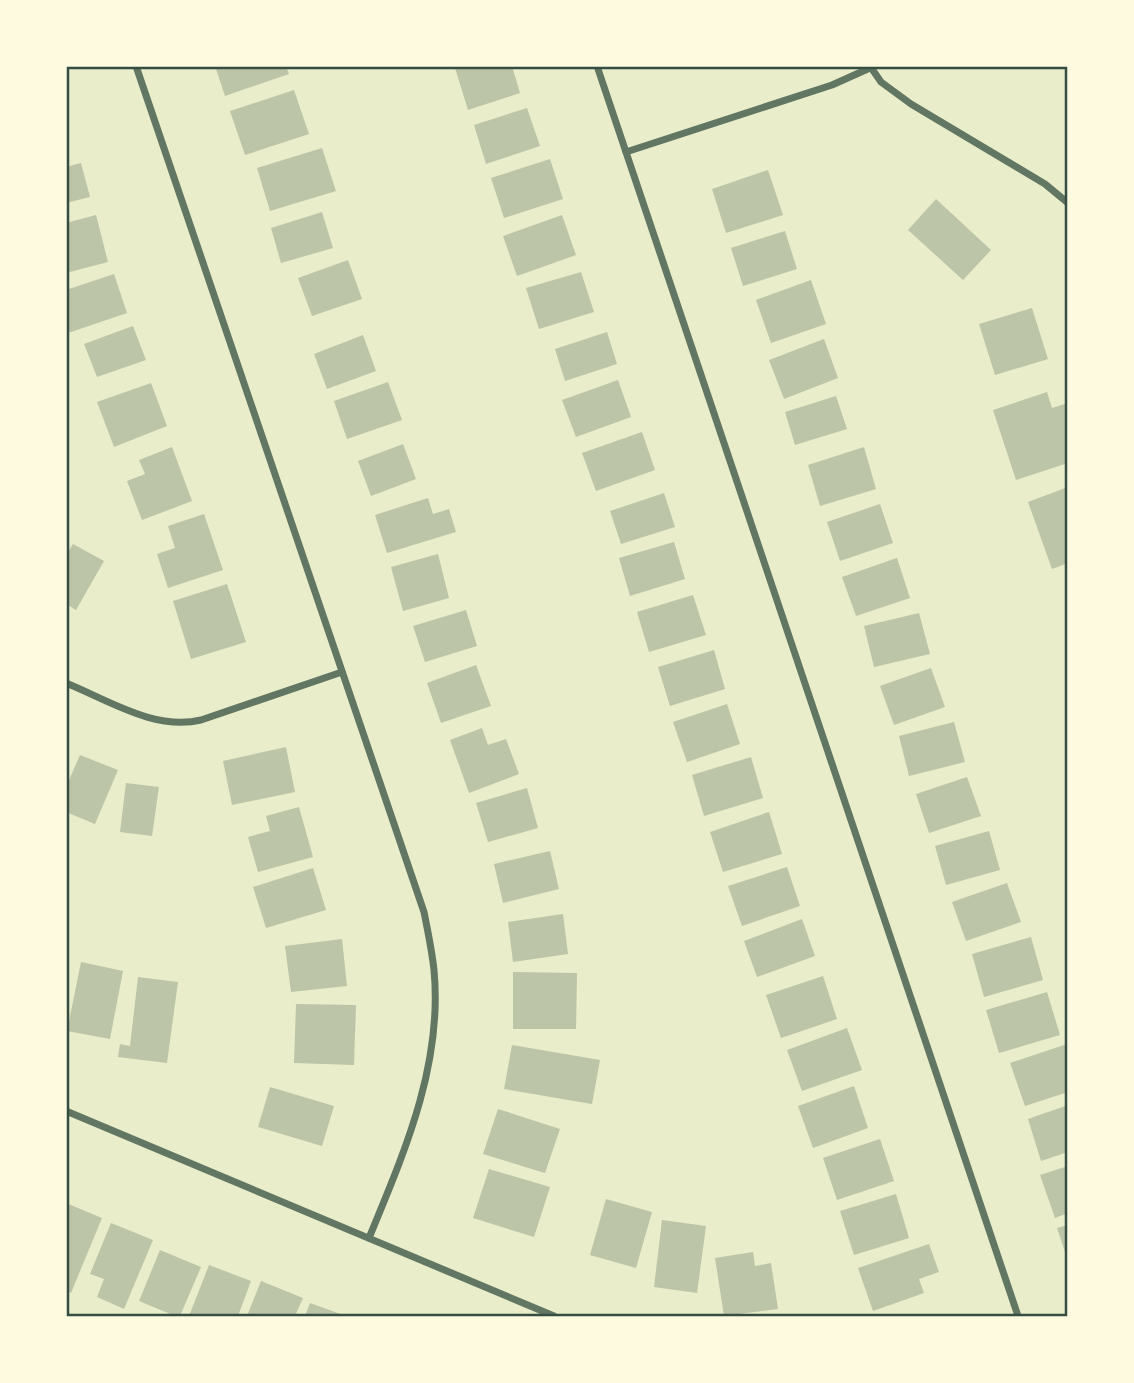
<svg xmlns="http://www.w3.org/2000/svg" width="1134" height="1383" font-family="'Playfair Display',serif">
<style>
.building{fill:#bcc5a7}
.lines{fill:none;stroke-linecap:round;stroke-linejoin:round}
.minor{stroke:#617663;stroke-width:7}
.neatline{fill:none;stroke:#344e41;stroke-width:2.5}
</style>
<rect width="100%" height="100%" fill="#e9edc9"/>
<g class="building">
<polygon points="215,66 286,66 289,74 225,96"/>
<polygon points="460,66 512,66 520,93 468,110 455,68"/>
<polygon points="294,90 309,134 245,155 230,111"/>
<polygon points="527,108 540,146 486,164 474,125"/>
<polygon points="322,148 336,191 270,211 257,168"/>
<polygon points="550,159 563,199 504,218 491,178"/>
<polygon points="81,163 90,197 66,203 66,167"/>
<polygon points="768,170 783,215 726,233 712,189"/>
<polygon points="936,199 991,250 963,280 908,230"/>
<polygon points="322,212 333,248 281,263 271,228"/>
<polygon points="96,215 108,262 66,273 66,223"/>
<polygon points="562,215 576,255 517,276 503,236"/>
<polygon points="785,231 797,269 743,286 731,248"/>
<polygon points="348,260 362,299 312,316 298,278"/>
<polygon points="581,272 594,312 539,329 526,288"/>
<polygon points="114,274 127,313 68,333 66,290"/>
<polygon points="811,280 826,324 771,343 756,300"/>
<polygon points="1032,308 1048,359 995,375 979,324"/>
<polygon points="133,326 146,360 97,377 84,344"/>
<polygon points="607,332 617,364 565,381 555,349"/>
<polygon points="363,335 376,371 327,389 314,354"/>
<polygon points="824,339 838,378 784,399 769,360"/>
<polygon points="618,380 631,417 576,437 562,400"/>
<polygon points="388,382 402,420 347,439 334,401"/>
<polygon points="151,383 167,426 114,447 97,402"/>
<polygon points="1047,392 1052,408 1068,403 1068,463 1016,480 993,410"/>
<polygon points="836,396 847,429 795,445 785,412"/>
<polygon points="642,432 655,470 596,491 582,453"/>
<polygon points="403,444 416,479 371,496 358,461"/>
<polygon points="172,447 192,501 142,520 127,481 145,474 139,460"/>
<polygon points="864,447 876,489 820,506 808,465"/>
<polygon points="1068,487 1068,563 1052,569 1028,502"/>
<polygon points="664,493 675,527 621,544 610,511"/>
<polygon points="428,498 433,514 449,509 456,532 387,553 375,515"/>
<polygon points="880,504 893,543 840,561 827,522"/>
<polygon points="204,514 223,570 168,588 157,554 175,548 168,526"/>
<polygon points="674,542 685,579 630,596 619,558"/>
<polygon points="73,544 104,561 76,610 66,604 66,555"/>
<polygon points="438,554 449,598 403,611 391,567"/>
<polygon points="897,558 910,598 856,616 842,577"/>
<polygon points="227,584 246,642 191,659 173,601"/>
<polygon points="693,595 706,635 649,652 637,612"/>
<polygon points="466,610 477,646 425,662 413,626"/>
<polygon points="919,613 930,654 874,667 864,626"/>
<polygon points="714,650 725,689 670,706 658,667"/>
<polygon points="476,665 491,706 441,723 427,683"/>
<polygon points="931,668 945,707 894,725 880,686"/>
<polygon points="727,704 740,744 687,762 673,722"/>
<polygon points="954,722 965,762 909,776 899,736"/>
<polygon points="482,728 488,745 506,739 519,774 469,793 450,740"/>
<polygon points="286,747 295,792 232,805 223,761"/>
<polygon points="80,755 118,770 95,824 66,812 66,787"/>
<polygon points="751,757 763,798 704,816 692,775"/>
<polygon points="967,777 981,816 929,833 916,794"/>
<polygon points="126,783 159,787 152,836 120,832"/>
<polygon points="527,788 538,828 488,842 476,803"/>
<polygon points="299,807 313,857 258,872 248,837 270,831 266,816"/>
<polygon points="769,812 782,854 723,872 710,832"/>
<polygon points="989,831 1000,870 946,885 935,846"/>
<polygon points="550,851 559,889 503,903 494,864"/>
<polygon points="787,867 800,906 742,926 728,886"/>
<polygon points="313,868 326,910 266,928 253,887"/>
<polygon points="1007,883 1021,922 966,941 952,902"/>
<polygon points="563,914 568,954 513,962 508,922"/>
<polygon points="802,919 815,956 757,977 744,941"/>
<polygon points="1031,937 1043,980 984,997 972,954"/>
<polygon points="342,939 347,986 291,992 285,946"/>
<polygon points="81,962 123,971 110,1039 67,1031"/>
<polygon points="513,972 577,973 576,1029 513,1029"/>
<polygon points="823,976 837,1019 781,1038 766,995"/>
<polygon points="138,977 178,982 167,1063 118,1057 120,1044 130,1046"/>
<polygon points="1047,992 1060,1035 999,1053 986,1010"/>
<polygon points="296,1004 356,1005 354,1065 294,1063"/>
<polygon points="847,1028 862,1070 802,1091 787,1050"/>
<polygon points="1067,1044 1068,1092 1025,1106 1010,1063"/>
<polygon points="512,1045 600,1060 592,1104 504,1089"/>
<polygon points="854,1086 868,1128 813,1148 798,1106"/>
<polygon points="270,1087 334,1106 322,1146 258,1127"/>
<polygon points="1068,1105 1068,1152 1041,1161 1028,1119"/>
<polygon points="498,1109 560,1129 545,1173 483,1154"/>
<polygon points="880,1139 894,1181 837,1200 823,1158"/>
<polygon points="1068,1166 1068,1213 1055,1218 1040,1175"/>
<polygon points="489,1169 550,1187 534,1237 473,1218"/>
<polygon points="896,1194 909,1238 854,1255 840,1211"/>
<polygon points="606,1199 652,1212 636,1268 590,1255"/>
<polygon points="66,1203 102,1218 71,1293 66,1291"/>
<polygon points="662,1220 706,1226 697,1293 654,1287"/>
<polygon points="111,1223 153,1240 124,1309 97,1297 104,1279 90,1274"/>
<polygon points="1068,1225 1068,1258 1067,1258 1057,1228"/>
<polygon points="929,1244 939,1272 919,1279 924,1293 873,1311 858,1268"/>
<polygon points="160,1250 201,1267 180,1316 175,1316 139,1301"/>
<polygon points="753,1252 755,1266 771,1263 778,1309 724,1316 715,1258"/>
<polygon points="209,1265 251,1281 238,1316 189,1316"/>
<polygon points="261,1281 303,1298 295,1316 247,1316"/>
<polygon points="310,1303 346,1316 305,1316"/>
</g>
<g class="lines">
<g class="minor">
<path d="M136 66 424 912C428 932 432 951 434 970 443 1065 404 1153 369 1238"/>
<polyline points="597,66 1018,1316"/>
<polyline points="870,66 881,82 911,104 1045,184 1068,203"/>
<polyline points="626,152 832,85 870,68"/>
<path d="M66 683C108 700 155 731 201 720L342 672"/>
<polyline points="66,1111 554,1316"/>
</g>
</g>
<rect width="1134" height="1383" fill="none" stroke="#fefae0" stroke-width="136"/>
<rect x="68" y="68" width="998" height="1247" class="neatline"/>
</svg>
